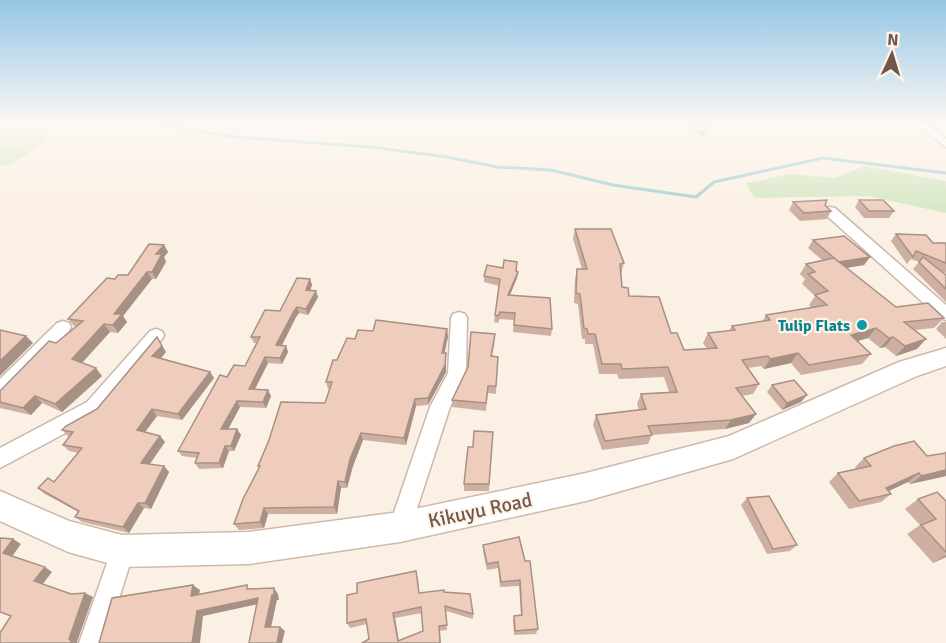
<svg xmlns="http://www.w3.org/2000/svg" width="946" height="643" font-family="Signika,sans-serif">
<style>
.green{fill:#d5e7c3}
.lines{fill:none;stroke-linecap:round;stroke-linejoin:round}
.stream{stroke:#a0d0d4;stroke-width:3}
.street-casing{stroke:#cbb7ab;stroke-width:3}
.secondary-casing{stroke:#d0b9ab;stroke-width:3}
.street{fill:#fff;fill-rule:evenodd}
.secondary{fill:#fff;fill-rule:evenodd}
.wall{fill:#ceb0a3;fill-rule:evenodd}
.shaded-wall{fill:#a79084}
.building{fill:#efcdbd;stroke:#a79084;stroke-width:1.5;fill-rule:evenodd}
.culture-dot{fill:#0f9aa8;stroke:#fef4e9;stroke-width:2}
.labels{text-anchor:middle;stroke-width:4.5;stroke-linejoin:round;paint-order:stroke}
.culture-label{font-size:16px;font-weight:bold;fill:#0d838f;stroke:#fef4e9;text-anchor:end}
.near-street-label{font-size:20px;fill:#71564b;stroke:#fef4e9}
</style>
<rect width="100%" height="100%" fill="#fbf0e4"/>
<g class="green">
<polygon points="0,125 49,125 45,142 11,164 0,166"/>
<polygon points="864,166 946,181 946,213 868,196 754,198 746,183 791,174 835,178"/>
</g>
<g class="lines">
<polyline class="stream" points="159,125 235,137 371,147 447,157 497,167 551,170 613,185 696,197 714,182 823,158 946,173"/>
<defs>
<g id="street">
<polygon points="917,125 929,125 946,139 946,147"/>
<polygon points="830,207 835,208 946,305 946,320 940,318 825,214 823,211 825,208"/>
<polygon points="459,312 465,314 467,318 466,373 450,407 411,527 408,535 400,538 392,535 389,527 430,407 448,373 451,318 453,314"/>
<polygon points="63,321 69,323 71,327 69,331 7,396 0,399 0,379 57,323"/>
<polygon points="156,329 162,331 164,335 162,339 101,414 0,468 0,448 87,402 150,331"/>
<polygon points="122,539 130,543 134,551 105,643 79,643 114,543"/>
</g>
<polygon id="secondary" points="946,348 946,366 917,376 733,459 586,501 400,542 249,564 122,567 68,552 0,521 0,491 69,521 122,535 249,532 400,512 586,473 729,436 899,362"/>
</defs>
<use href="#street" class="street-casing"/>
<use href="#secondary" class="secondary-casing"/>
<use href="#street" class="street"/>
<use href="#secondary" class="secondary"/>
</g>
<g class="wall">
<polygon points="689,125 709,125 709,126 707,131 701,137"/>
<polygon points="859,200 894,211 889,218 864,218 855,207"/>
<polygon points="793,202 825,205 831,211 827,219 800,221 789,210"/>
<polygon points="575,229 624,263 621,274 622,287 629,296 671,333 684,350 707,349 703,343 708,333 729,331 732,326 762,322 766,315 812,308 809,305 815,296 802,284 805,279 800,274 806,264 822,260 808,248 813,240 870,257 864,265 846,268 896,307 944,318 934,328 915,330 917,349 896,356 885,347 880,348 868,338 857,341 871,354 862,364 801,375 791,363 764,369 761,366 748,368 759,384 753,394 742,396 756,414 749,423 725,429 652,435 648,444 602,450 593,425 596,415 639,410 637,404 641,394 669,392 664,377 619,379 617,374 599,374 593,344 585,344 585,339 582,339 578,304 574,303 575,279 577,269 582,269 573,239"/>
<polygon points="896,234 933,243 946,243 946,273 939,270 946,275 946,302 913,269 919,262 911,259 907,264 891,241"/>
<polygon points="164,245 168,252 164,257 166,262 156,279 152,279 123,316 127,322 118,333 110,332 82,363 102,376 62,412 42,403 31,415 0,408 0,391 76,327 74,326 68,319 115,279 128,275"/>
<polygon points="516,271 518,272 517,278 510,295 552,329 551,336 513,332 514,320 500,319 498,323 494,322 499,286 484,282 484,276"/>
<polygon points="310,279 312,285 310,290 318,297 308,315 299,313 296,317 282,345 286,346 288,352 282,364 268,363 255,389 271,396 266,408 240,407 228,429 241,435 234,451 229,451 223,468 199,469 195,463 197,458 182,456 178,451 227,377 245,366 257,343 254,343 251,337 280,311"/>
<polygon points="942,322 946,322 946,339 936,329"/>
<polygon points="447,329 448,337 444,353 446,353 446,372 428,405 416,406 406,445 363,440 353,466 347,488 341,488 337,514 268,514 264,528 239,530 234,524 259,468 258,466 325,403 330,389 328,389 326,382 337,360 355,339 373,331"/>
<polygon points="157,337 166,352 160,359 210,372 214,378 182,420 157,416 145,432 160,436 165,442 150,464 164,466 169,472 151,509 144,508 129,533 82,522 75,517 78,512 45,494 38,488 54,482 79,453 69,451 63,445 69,437 62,430 97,409"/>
<polygon points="495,342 492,356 498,357 496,394 488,393 486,411 452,407 452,400"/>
<polygon points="772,385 801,402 782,410 767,392"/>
<polygon points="493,432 489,491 464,491 464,484 473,447"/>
<polygon points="946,451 946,476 910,484 908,482 888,491 891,494 881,502 849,509 829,482 838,473 857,469 855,467 864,458 927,456 944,453"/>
<polygon points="747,498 797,545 790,551 767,554 741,505"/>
<polygon points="918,499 946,501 946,557 933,563 907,534 920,525 905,509"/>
<polygon points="519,537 538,629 536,634 514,635 513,620 514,616 521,615 519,586 500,587 498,568 487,570 483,551 483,545"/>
<path d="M418 577 419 593 444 592 473 614V619L446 611 447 630 440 631 441 643 369 639 367 624 350 628 347 623ZM422 613 423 631 399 641 395 618Z"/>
</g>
<g class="shaded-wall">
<polygon points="709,126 707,131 701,137 702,132"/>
<polygon points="164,245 168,252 164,257 166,262 156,279 152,272 156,254"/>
<polygon points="870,257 864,265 833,270 838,262"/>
<polygon points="517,262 515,277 518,272 517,278 507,302 508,295"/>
<polygon points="147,272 152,279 123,316 127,322 118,333 113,325 114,314"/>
<polygon points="310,279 312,285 308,296 306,290"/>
<polygon points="316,291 318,297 308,315 306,309"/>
<polygon points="297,307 299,313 296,317 279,351 276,345 294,311"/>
<polygon points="104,324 110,332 79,366 72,359"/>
<polygon points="876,328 868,338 844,345 851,335"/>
<polygon points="447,329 448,337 443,360 442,353"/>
<polygon points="26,336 33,343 0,376 0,361"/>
<polygon points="893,337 885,347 880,348 889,338"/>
<polygon points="926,339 917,349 896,356 905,346"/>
<polygon points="162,346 166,352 157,363 152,356"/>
<polygon points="286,346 288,352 282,364 280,358"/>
<polygon points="446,353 446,372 428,405 428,398"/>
<polygon points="798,353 791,363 764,369 770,359"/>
<polygon points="265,357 268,363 252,395 249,389"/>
<polygon points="96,368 102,376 62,412 55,404"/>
<polygon points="210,372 214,378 182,420 178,414"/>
<polygon points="268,390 271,396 266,408 263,402"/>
<polygon points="807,395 801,402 782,410 787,403"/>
<polygon points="35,396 42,403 31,415 23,408"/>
<polygon points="415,399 416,406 406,445 404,438"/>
<polygon points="237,401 240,407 225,435 221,429"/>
<polygon points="152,409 157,416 142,436 137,430"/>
<polygon points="756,414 749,423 725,429 731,420"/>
<polygon points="237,429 241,435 234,451 231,446"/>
<polygon points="361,433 363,440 353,466 347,488 345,482 350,459"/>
<polygon points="160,436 165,442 146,469 141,463"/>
<polygon points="225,446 229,451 223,468 219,463"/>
<polygon points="164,466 169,472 151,509 145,503"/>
<polygon points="946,470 946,476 910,484 921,476"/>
<polygon points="919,473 908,482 876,497 886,488"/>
<polygon points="338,481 341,488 337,514 334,507"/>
<polygon points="138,503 144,508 129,533 123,527"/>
<polygon points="264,508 268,514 264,528 260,522"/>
<polygon points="13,539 21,544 11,558 3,553"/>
<polygon points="946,555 946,557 933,563"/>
<polygon points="45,567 52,572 42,585 34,581"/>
<polygon points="193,585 200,590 198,601 191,596"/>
<polygon points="274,588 278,594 279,600 277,600 270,632 265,627"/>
<polygon points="85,593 93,597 77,642 78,643 71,643 69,639"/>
<polygon points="258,598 263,603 203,616 200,643 192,643 197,611"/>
<polygon points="393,613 395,618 399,643"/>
<polygon points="280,627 285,631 282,643 277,643"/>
</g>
<g class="building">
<polygon points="696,125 709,125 709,126 702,132"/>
<polygon points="827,200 825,205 831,211 804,213 793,202"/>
<polygon points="859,200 883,200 894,211 869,211"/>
<polygon points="575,229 611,229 624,263 620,264 622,287 628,288 629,296 659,297 671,333 677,333 684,350 717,348 708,333 735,330 732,326 770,320 766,315 827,305 815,295 828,291 808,274 815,272 806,264 834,258 896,307 928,303 944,318 904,322 926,339 905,346 893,337 889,338 876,328 851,335 871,354 809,365 798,353 770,359 768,356 742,360 759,384 736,388 756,414 731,420 648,426 652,435 605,441 596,415 646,409 641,394 677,392 668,367 622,369 621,364 602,364 595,334 588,334 587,329 584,328 580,294 576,293 577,269 587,269"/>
<polygon points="896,234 926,235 933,243 946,243 946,263 916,251 913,257"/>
<polygon points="844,236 870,257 839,262 813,240"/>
<polygon points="149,244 164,245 156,254 162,254 152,272 147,272 114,314 122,314 113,325 104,324 72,359 96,368 55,404 35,396 23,408 0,402 0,391 49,341 56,343 83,321 68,319 107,278 115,279 118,275 128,275"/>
<polygon points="923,257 946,275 946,289 919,262"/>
<polygon points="504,260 517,262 516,271 518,272 508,295 550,298 552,329 514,325 515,313 500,312 498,316 495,315 500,279 484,276 487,265 503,268"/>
<polygon points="297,278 310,279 306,290 316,291 306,309 297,307 294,311 276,345 286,346 280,358 265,357 249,389 268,390 263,402 237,401 221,429 237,429 231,446 225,446 219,463 195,463 199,453 178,451 220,375 227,377 234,365 245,366 260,337 251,337 265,310 280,311"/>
<polygon points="376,320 447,329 442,353 446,353 445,365 428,398 415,399 404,438 361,433 350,459 345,482 338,481 334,507 264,508 260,522 234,524 243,499 260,466 258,466 269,440 281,402 325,403 332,382 326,382 333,360 337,360 347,338 355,339 358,330 373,331"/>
<polygon points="0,330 26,336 0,361"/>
<polygon points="471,332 495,334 491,356 498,357 496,386 488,386 486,403 452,400 468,367"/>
<polygon points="157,337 162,346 152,356 210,372 178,414 152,409 137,430 160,436 141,463 164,466 145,503 138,503 123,527 75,517 79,511 38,488 48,478 54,482 82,448 63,445 73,432 62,430 66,426 97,409"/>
<polygon points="794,380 807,395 787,403 772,385"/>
<polygon points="474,431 493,432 489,484 464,484 468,447 473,447"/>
<polygon points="914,441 927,456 946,453 946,470 921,476 919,473 886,488 891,494 859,501 838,473 871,466 864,458 894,446"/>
<polygon points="937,492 946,501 946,552 921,525 936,519 918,499"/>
<polygon points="769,496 797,545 773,549 747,498"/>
<polygon points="519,537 525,561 530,561 538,629 515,631 514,616 522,615 520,580 501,582 498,562 487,564 483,545"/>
<polygon points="0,538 13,539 3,553 45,567 34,581 71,594 85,593 69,639 72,642 71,643 0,643 0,633 11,616 0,612"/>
<path d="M416 571 419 593 444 590V592L470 594 473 614 445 606 447 625 439 626 440 643H362L369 639 366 619 347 623V595L357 593V583ZM421 607 423 631 398 641 393 613Z"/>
<polygon points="193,585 191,596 247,585 247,589 274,588 274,595 272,595 265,627 280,627 277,643 249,643 258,598 197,611 192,643 99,643 112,598"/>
</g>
<linearGradient id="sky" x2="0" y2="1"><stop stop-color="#95c6e6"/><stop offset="0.58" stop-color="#fdf8f3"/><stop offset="1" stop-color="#fdf8f3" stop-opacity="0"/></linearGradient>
<rect width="946" height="215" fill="url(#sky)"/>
<circle class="culture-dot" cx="862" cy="325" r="6"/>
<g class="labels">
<g class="culture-label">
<text x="850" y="331">Tulip Flats</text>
</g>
<g class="near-street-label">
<text transform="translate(480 510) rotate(-12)" y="7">Kikuyu Road</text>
</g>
</g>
<g transform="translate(892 54) rotate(4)" stroke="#fef4e9" stroke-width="4.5" paint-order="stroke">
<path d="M0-4.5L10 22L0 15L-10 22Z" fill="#71564b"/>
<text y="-9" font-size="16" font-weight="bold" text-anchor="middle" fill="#71564b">N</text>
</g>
</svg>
